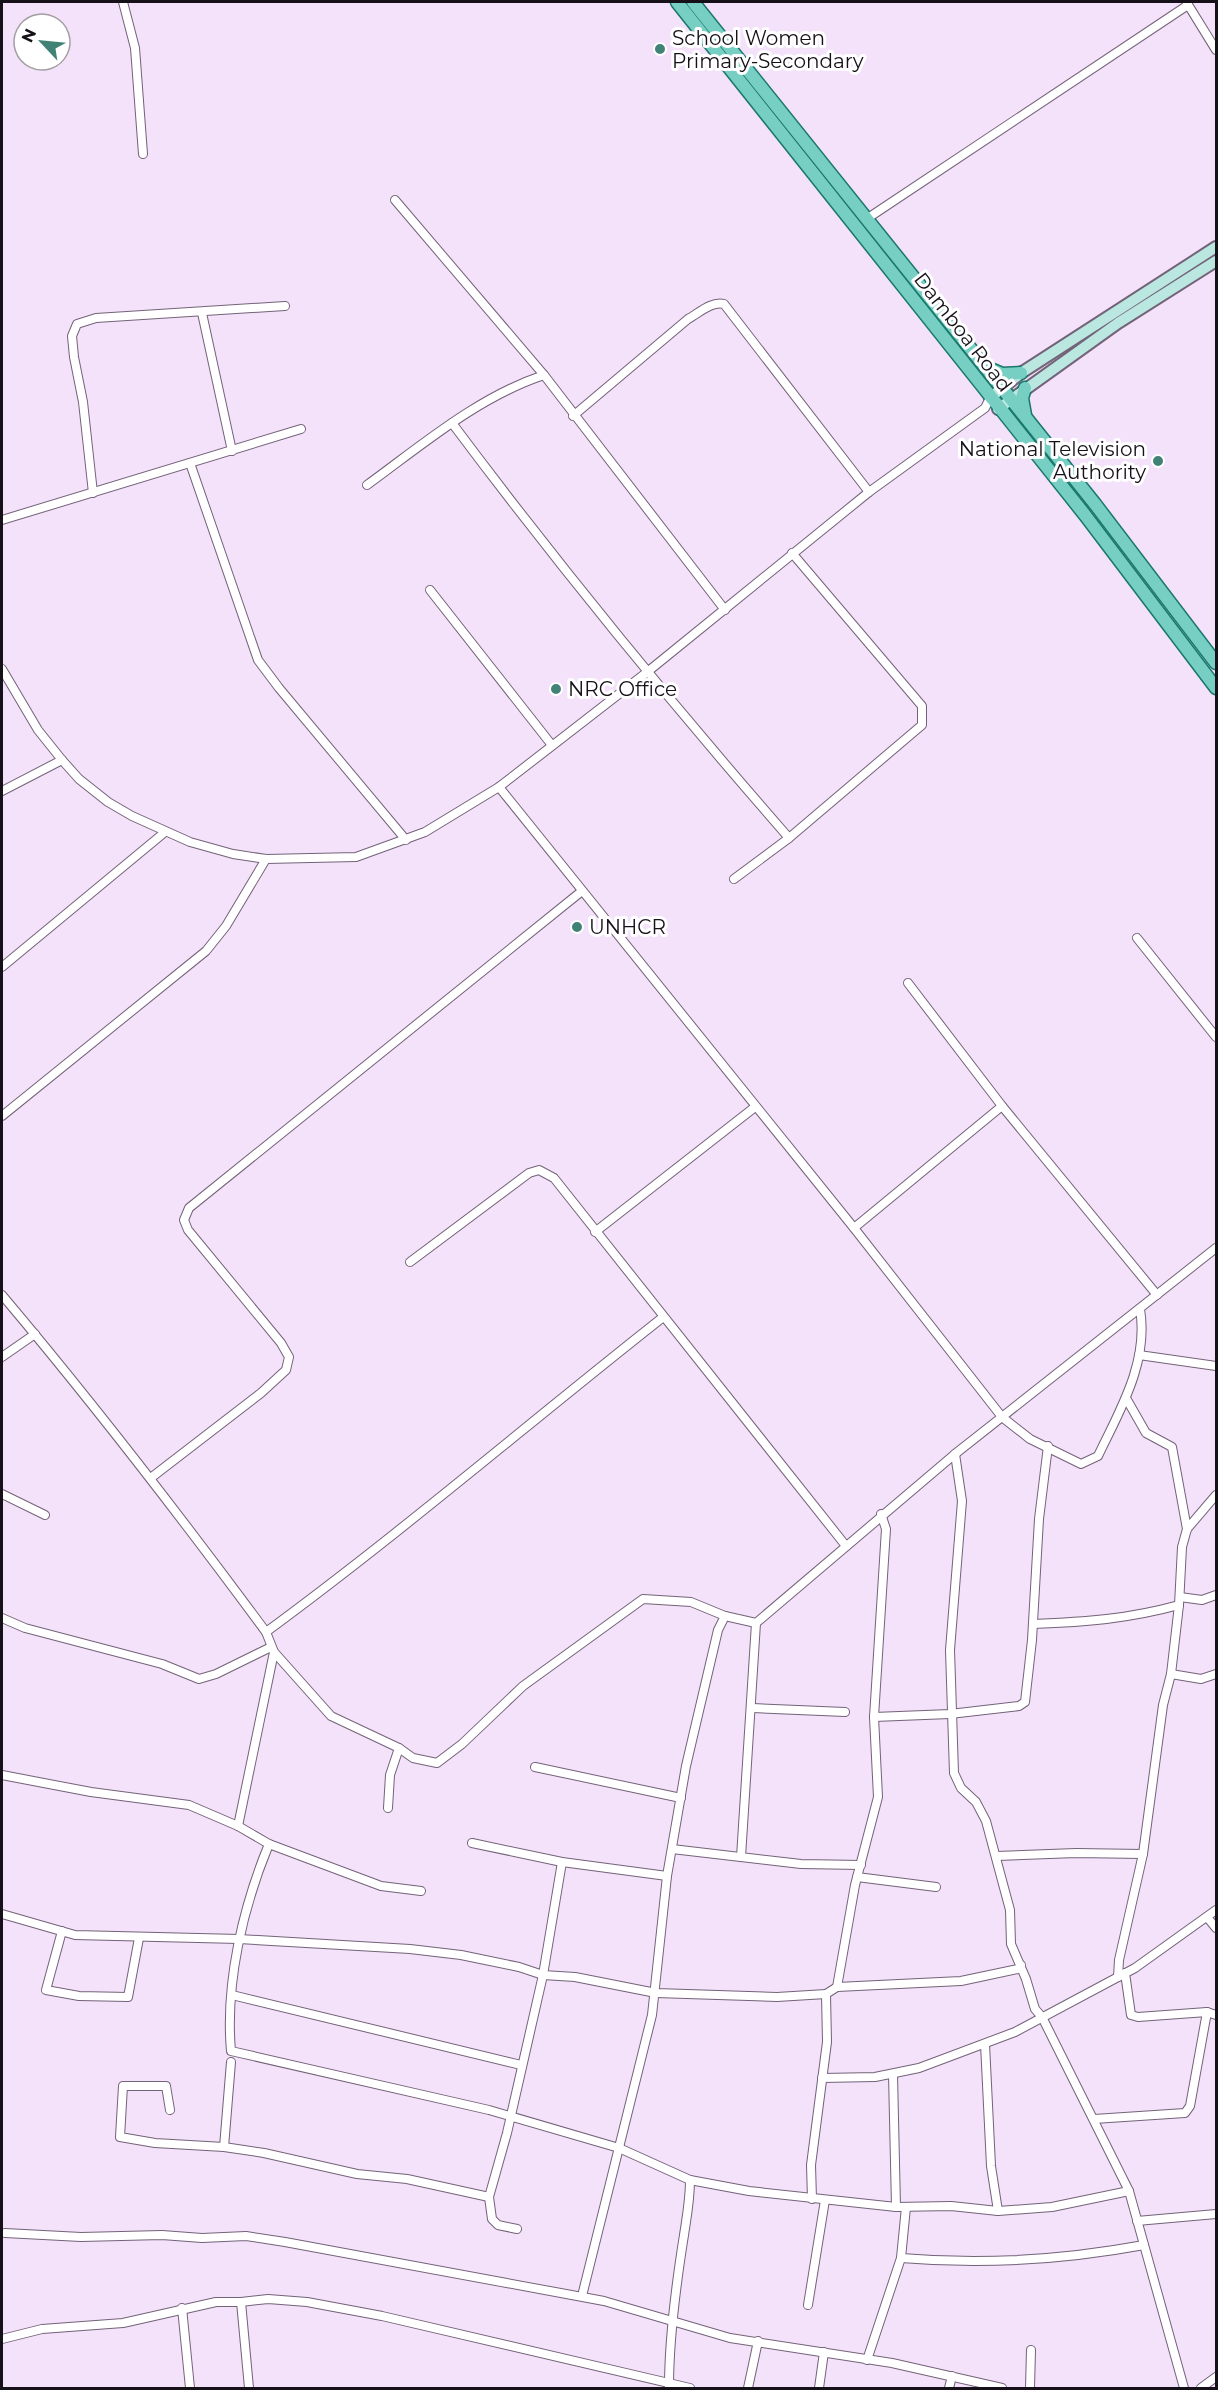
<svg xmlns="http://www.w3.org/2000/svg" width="1218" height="2390" font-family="Montserrat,sans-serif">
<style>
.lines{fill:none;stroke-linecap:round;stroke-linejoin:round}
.street-casing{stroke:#736378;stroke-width:10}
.secondary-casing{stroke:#736378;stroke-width:14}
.primary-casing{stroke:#19776c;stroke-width:15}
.street{stroke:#fff;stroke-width:8}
.secondary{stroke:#bbe7e1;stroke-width:10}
.primary{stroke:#76cfc2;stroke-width:12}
.poi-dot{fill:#408376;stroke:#fff;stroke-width:2}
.labels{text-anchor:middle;stroke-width:6;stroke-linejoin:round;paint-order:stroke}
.poi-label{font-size:20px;fill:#161018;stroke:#fff;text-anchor:start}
.street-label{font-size:20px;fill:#161018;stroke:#fff}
</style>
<rect width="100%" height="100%" fill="#f4e1fa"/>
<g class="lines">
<defs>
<g id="street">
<polyline points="123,2 135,48 143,154"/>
<polyline points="1187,3 1216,50"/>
<polyline points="395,200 544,375 725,610"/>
<polyline points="868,218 1188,5"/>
<polyline points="202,313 232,451"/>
<path d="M573 416 688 319C699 313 711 301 724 304L869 492"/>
<path d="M452 423C559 566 672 704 789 838"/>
<polyline points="190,463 258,660 279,688 406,840"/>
<path d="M367 485C422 445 478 397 544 375"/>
<polyline points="93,493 83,402 74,357 72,336 77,324 96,318 285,306"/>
<polyline points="2,520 301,429"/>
<polyline points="430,590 551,744"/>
<polyline points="2,669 38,730 62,760 79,779 108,802 132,816 190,842 233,854 266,859 356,857 425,832 499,787 646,673 869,492 985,408 990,398"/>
<path d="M499 787 854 1228 1002 1417 1030 1439 1081 1464 1098 1456C1120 1410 1149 1362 1140 1309"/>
<polyline points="2,791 62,760"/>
<polyline points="734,879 789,838 922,725 922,706 792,553"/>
<polyline points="1137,938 1216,1037"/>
<polyline points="2,967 165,832"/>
<polyline points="908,983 1002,1106 1157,1295"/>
<polyline points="2,1116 206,951 226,926 266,859"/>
<polyline points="854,1228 1002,1106"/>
<polyline points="595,1232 755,1107"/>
<polyline points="410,1262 529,1173 539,1170 554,1178 846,1546"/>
<path d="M2 1295C94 1404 181 1517 266 1632L274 1652 238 1826"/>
<polyline points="1139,1355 1216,1366"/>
<polyline points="2,1357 35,1334"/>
<polyline points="1126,1398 1146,1433 1172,1447 1187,1529"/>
<polyline points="955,1454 962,1501 950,1650 954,1773 961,1788 976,1802 986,1821 1010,1910 1011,1944 1026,1979 1035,2009 1042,2017 1129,2191 1184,2388"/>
<polyline points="152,1477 261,1393 286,1370 289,1357 281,1343 188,1230 184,1220 189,1208 582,891"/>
<polyline points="2,1494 45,1515"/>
<polyline points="1180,1597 1202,1600 1216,1595"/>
<polyline points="2,1618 25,1628 162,1664 199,1679 216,1674 271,1647"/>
<path d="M1033 1624C1085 1622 1128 1619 1179 1605"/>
<path d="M266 1632C402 1532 530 1422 662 1318"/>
<polyline points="274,1652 331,1716 399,1748 413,1758 437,1763 462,1744 523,1686 643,1599 691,1602 725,1616"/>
<polyline points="1171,1674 1201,1679 1216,1674"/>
<polyline points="752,1708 845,1712"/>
<polyline points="874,1717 950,1714 1019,1706 1025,1702 1032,1640 1039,1519 1048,1446"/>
<polyline points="535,1767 681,1798"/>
<polyline points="2,1775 91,1792 189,1805 238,1826 269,1844 381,1886 421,1891"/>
<polyline points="388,1808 390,1775 399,1748"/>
<polyline points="472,1843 562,1862 667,1876"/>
<path d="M269 1844C243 1907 225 1983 231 2051L489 2110 619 2148 690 2180 749 2191 896 2207 951 2206 998 2211 1052 2207 1129 2191"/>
<polyline points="672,1849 801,1864 861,1865"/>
<polyline points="996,1856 1076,1853 1143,1854"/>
<polyline points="741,1857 756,1623"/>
<polyline points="857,1877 936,1887"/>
<polyline points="2,1914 75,1935 239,1939 410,1949 461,1955 519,1967 543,1975 575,1977 656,1993 777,1997 826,1994 837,1987 961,1981 1018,1969 1021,1965"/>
<polyline points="1207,1917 1216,1928"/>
<polyline points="62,1931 46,1990 79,1996 128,1997 139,1938"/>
<polyline points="1125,1973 1131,2015 1138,2017 1207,2012 1216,2015"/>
<polyline points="1118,1977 1119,1960 1143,1854 1163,1705 1171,1674 1179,1605 1182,1547 1187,1529 1216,1495"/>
<polyline points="837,1987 855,1885 878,1797 874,1717 886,1529 881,1514"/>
<polyline points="232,1995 521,2065"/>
<polyline points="985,2044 991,2166 998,2211"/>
<polyline points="893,2074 896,2207"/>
<polyline points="822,2078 875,2077 919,2068 1015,2032 1135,1968 1216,1910"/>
<polyline points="170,2110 166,2086 123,2086 120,2137 155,2143 224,2147 264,2153 357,2174 407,2179 489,2197"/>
<polyline points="1094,2119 1185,2113 1190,2106 1207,2012"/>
<polyline points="224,2147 231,2062"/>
<polyline points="812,2199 811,2165 827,2042 826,1994"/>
<polyline points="1137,2221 1216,2214"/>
<polyline points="517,2229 498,2225 492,2219 489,2197 507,2133 543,1975 562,1862"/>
<polyline points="5,2233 81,2237 162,2235 202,2238 246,2236 285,2242 604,2301 730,2338 892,2363 1002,2388"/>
<path d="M901 2258C984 2265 1063 2260 1144 2245"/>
<polyline points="582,2296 652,2015 667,1876 686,1766 718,1630 725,1616 756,1623 955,1454 1216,1248"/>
<polyline points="241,2302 249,2388"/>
<polyline points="808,2305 825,2200"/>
<polyline points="182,2308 190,2388"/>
<polyline points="2,2339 42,2329 123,2323 216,2302 241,2302 268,2299 307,2302 382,2316 690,2388"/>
<polyline points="867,2360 901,2258 906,2207"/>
<path d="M669 2387C669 2336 676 2285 684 2235 687 2215 690 2200 690 2180"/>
<polyline points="748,2388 758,2341"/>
<polyline points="819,2388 824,2352"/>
<polyline points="949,2388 952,2376"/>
<polyline points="1030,2388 1031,2350"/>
<polyline points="1201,2388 1216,2377"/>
</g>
<g id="secondary">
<polyline points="990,398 1021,373 1216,247"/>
<polyline points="998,409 1118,323 1216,261"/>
</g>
<g id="primary">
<polyline points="677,2 1085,515 1216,688"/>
<polyline points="693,2 1095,504 1216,663"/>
<polyline points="988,368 1002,374 1021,373"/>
<polyline points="1025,388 1022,398 1025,415"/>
</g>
</defs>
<use href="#street" class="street-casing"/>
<use href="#secondary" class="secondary-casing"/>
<use href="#primary" class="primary-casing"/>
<use href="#street" class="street"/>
<use href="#secondary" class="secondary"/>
<use href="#primary" class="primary"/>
</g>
<g class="poi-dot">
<circle cx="660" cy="49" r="6"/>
<circle cx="1158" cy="461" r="6"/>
<circle cx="556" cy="689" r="6"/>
<circle cx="577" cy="927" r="6"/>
</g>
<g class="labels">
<g class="poi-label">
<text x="672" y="45">School Women<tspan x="672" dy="23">Primary-Secondary</tspan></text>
<text x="1146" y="456" text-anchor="end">National Television<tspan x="1146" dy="23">Authority</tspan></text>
<text x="568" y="696">NRC Office</text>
<text x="589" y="934">UNHCR</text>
</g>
<g class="street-label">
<text transform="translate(963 332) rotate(52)" y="7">Damboa Road</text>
</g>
</g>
<rect width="1218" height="2390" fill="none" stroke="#161018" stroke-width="6"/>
<g transform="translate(42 42) rotate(296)"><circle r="28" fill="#ffffff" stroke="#a29fa3" stroke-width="1.5"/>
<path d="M0-4.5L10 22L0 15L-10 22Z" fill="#408376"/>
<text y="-9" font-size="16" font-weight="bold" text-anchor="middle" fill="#161018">N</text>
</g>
</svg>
